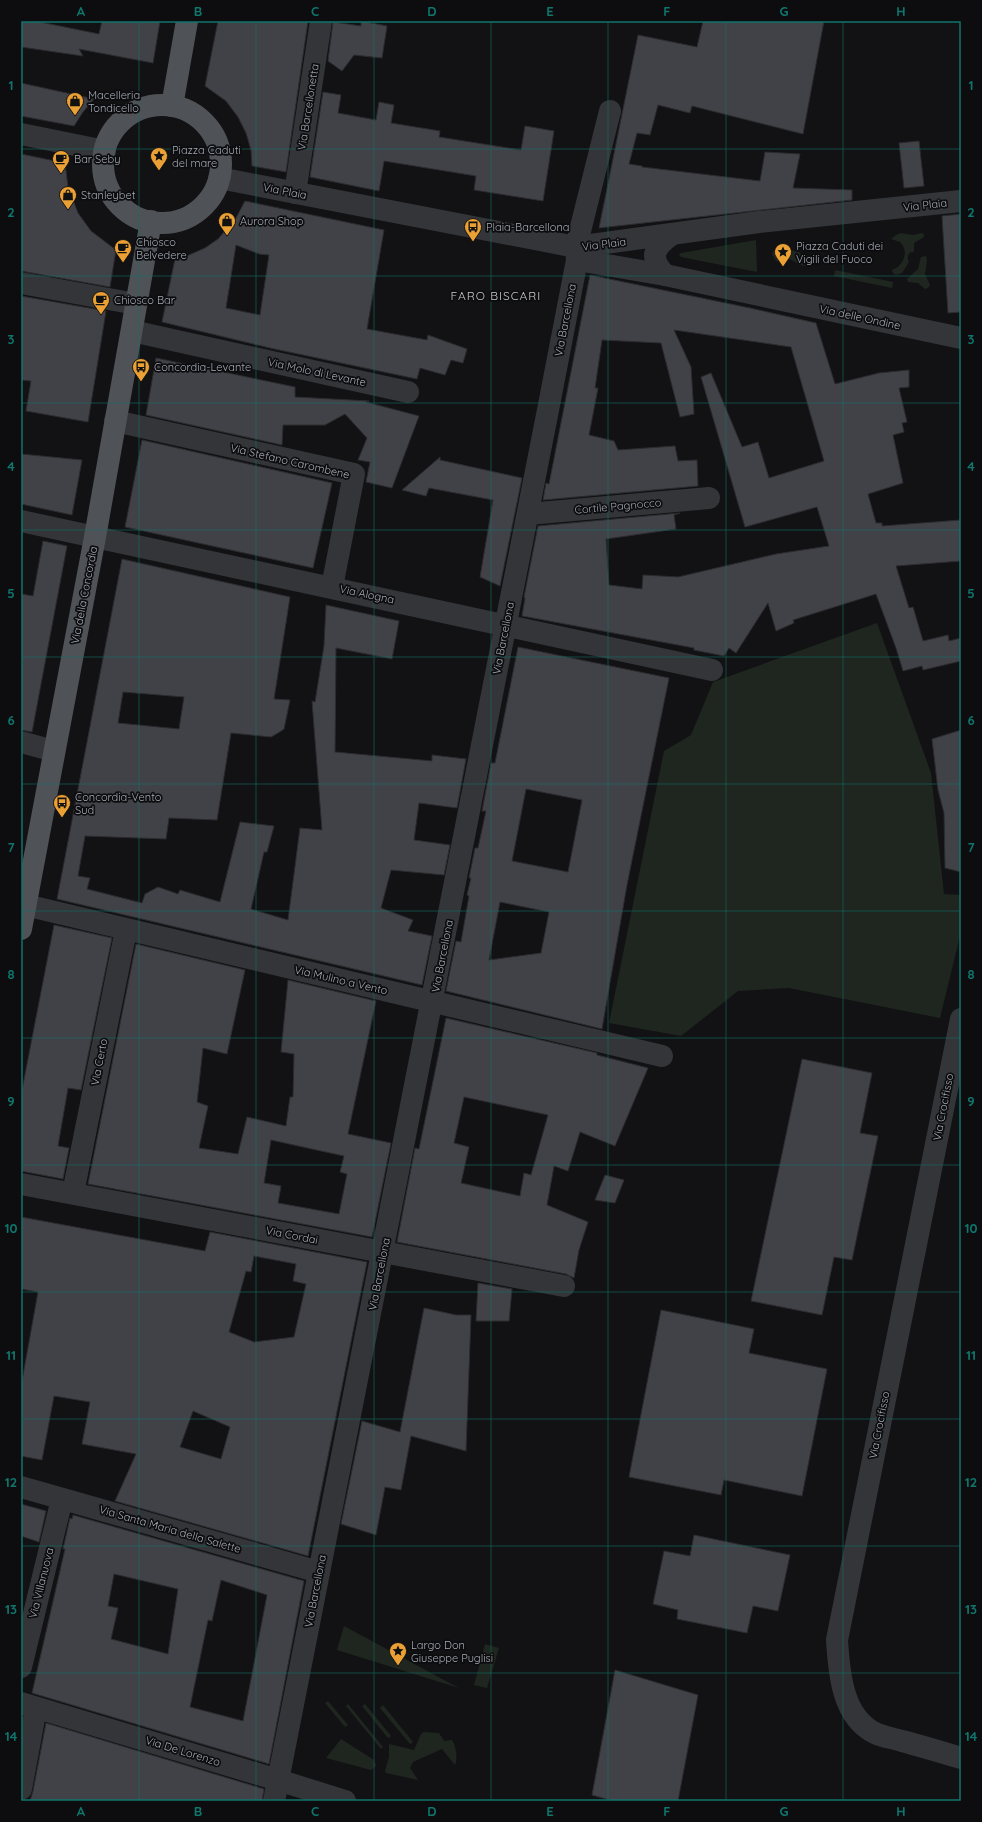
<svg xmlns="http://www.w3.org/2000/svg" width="982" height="1822" font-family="Quicksand,sans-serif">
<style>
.green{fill:#1f261f}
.building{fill:#414247;stroke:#2c2c30;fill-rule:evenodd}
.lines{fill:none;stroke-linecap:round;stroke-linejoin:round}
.minor{stroke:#333539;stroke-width:22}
.major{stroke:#4f5257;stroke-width:22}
.grid{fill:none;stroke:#0f766e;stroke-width:1;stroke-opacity:0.55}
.labels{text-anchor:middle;stroke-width:3.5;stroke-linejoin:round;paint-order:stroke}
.poi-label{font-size:11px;fill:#a4aab4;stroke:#0d0d0f;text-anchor:start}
.street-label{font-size:11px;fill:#a4aab4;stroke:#0d0d0f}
.neighbourhood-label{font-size:12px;letter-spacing:1px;fill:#c5c9d0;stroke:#0d0d0f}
.neatline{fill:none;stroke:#0f766e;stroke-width:1.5}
.grid-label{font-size:13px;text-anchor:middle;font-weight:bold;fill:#0f766e}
</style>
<rect width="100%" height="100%" fill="#121214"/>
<g class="green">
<path d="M901 233 913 235 921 233 924 234V237L914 243V252H911C907 255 907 258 909 262L902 273 896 275 893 273 892 270C903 266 910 252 900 242L891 239 896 235Z"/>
<polygon points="756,240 757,272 681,257 679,255 681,253"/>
<path d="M777 247 799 252 807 262 813 261C802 272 798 261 789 259 784 258 781 262 776 261L772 254 774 250Z"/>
<polygon points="926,256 927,260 925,274 930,285 928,288 925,289 918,283 908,282 907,279 918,269 921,257"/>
<polygon points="835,270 893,282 892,288 834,276"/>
<polygon points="877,623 931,773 944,894 961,895 961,932 940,1018 789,988 738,991 681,1036 609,1023 664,751 691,735 713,682"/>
<polygon points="344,1626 444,1680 459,1688 337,1650"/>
<polygon points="485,1644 499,1648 487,1688 474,1685"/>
<polygon points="328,1701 348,1725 345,1727 325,1703"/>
<polygon points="348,1704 383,1747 381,1749 346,1706"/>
<polygon points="365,1704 391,1736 388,1738 362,1706"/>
<polygon points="383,1705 413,1742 410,1744 380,1708"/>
<path d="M424 1732 439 1733 444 1741 452 1740C456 1746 458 1759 455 1765L442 1749 413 1762 410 1768 418 1780 386 1773 385 1771 389 1757V1744L414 1750 421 1734Z"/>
<polygon points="341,1739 374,1760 376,1766 371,1770 326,1758"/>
</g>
<g class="building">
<polygon points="21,21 35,21 99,34 102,21 160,21 153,63 79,49 83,56 21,47"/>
<polygon points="218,21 308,21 286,172 252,166 251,150 246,133 238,117 226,101 205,86"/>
<polygon points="361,21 387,26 382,58 354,55 342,71 328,61 333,22 361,26"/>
<polygon points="703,21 824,21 803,134 692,106 690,113 658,105 650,135 637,133 629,164 642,166 642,167 760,181 765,152 800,154 793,188 852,190 852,200 599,228 638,35 697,47"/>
<polygon points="21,83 94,99 83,112 74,126 21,116"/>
<polygon points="323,92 341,95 338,113 376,120 379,102 394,105 391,123 440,131 439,137 521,150 525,126 554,131 543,201 474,190 476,176 384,161 379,191 310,177"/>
<polygon points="919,141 924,186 904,188 899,143"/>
<polygon points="21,154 65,163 68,187 78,213 91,231 116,250 110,287 21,271"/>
<path d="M245 201 384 230 367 329 427 340 428 335 467 349 463 363 451 360 445 375 420 368 417 379 270 348 162 322 175 259 189 255 205 248 218 239 236 218ZM236 245 259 254 269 255 260 315 226 308Z"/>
<polygon points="961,214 961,312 948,313 942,216"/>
<polygon points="590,275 750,308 816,323 835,384 879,373 909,370 909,387 899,388 907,422 902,423 904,432 893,435 903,483 868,494 876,523 882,523 882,526 961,520 961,561 896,566 909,608 913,607 923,641 948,635 949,641 961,638 961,661 923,670 922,666 903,671 896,648 876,594 793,620 794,623 776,631 768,603 736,653 729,648 724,656 694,650 694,648 522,616 525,598 524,597 538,526 680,513 674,515 676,529 606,539 609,585 642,589 643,575 678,577 776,554 829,546 817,507 745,527 701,377 711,373 742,447 758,442 769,478 824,461 791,347 674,330 691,367 694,414 680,417 661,343 602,340 595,388 598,388 589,435 614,441 618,450 675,446 678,461 697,460 698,486 543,500 546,483 549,484"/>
<polygon points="21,296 106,311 88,422 26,411 31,381 21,380"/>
<polygon points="156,358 295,387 295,397 369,401 366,402 419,416 392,488 366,482 370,462 358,460 367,438 345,414 325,425 283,425 282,445 146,415"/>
<polygon points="142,440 332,483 313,568 125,527"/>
<polygon points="21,454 82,460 72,515 21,504"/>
<polygon points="440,457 440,460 522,478 500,586 480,577 493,500 429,488 426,496 402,490"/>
<polygon points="43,541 67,546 32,732 21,730 21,594 33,596"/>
<path d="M122 559 290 597 274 699 290 700 284 729 278 733 271 737 231 733 217 820 169 818 166 839 85 836 78 876 90 878 87 889 142 903 145 894 158 887 178 894 180 890 220 902 240 822 274 826 267 852H264L251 909 288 920 300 828 322 830 312 701 315 702 324 646 326 605 399 621 392 659 336 648 335 752 432 761V755L466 759 457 808 419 803 414 840 450 845 444 875 391 870 381 908 413 920 408 931 432 936 422 985 57 899ZM123 692 184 697 179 729 118 723Z"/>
<path d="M518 647 669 678 627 885 602 1029 446 991 456 941 461 942 469 896 467 895 471 878H469L475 848H478L486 811H482L491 763H495ZM526 789 582 800 568 872 512 861ZM500 902 549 912 541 953 489 960Z"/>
<polygon points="961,730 961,872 945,868 944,813 938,790 932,739"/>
<polygon points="54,925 112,938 81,1090 68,1088 58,1146 69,1148 63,1179 21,1171 21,1095"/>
<path d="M136 944 245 970 227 1054 203 1048 197 1102 208 1106 199 1148 238 1154 247 1117 286 1126 290 1097H293L294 1054 281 1052 288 980 376 1001 348 1134 391 1143 372 1237 88 1184ZM271 1140 344 1156 340 1172 347 1174 339 1214 278 1203 281 1186 264 1183Z"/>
<path d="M446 1018 597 1053V1055L648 1068 615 1146 580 1132 568 1171 554 1166 547 1205 588 1222 579 1250 574 1278 566 1274 397 1242 415 1148 419 1149ZM464 1097 548 1115 531 1175 524 1173 520 1196 461 1183 469 1147 454 1143Z"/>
<polygon points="802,1059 872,1073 860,1133 878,1136 852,1260 834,1257 822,1315 751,1301"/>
<polygon points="605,1175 624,1180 615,1203 595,1200"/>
<path d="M21 1217 205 1251 210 1232 367 1262 308 1556 115 1501 136 1454 82 1444 90 1402 54 1396 42 1460 21 1456V1381H22L38 1292 21 1289ZM254 1256 296 1264 293 1281 306 1284 294 1337 254 1342 229 1332 246 1271 251 1272ZM193 1411 230 1427 221 1459 180 1447Z"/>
<polygon points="478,1283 512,1289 509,1321 476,1321"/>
<polygon points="424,1308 456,1315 471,1315 466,1451 411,1436 401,1490 385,1487 376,1535 341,1524 362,1421 400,1432"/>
<polygon points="661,1310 754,1329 749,1353 827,1369 802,1496 724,1480 721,1495 629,1477"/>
<polygon points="21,1504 46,1511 39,1542 21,1536"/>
<path d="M73 1515 304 1581 269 1764 32 1693 65 1549H63L70 1518 72 1519ZM114 1574 178 1589 168 1654 111 1639 118 1608 108 1606ZM221 1580 267 1595 243 1721 190 1707 208 1620 212 1621Z"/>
<polygon points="694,1535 790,1555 778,1611 753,1606 747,1633 677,1619 678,1610 653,1604 664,1551 690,1556"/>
<polygon points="615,1670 698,1695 678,1801 613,1801 592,1795"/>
<polygon points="46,1723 264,1789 262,1801 30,1801 33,1791"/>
</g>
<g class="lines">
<g class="minor">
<polyline points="21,134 105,151"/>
<polyline points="219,178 576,247 759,222 961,201"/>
<polyline points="295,193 321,21"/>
<polyline points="577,260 665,275 961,338"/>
<path d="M665 275C649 258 653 248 671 235"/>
<polyline points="21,283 136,304"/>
<polyline points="132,331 408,392"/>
<polyline points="115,421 354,474 332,587"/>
<polyline points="528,514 709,498"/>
<polyline points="21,521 712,670"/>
<polyline points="21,742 54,751"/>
<polyline points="21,904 662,1056"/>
<path d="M961 1019 837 1640C839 1672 842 1717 875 1733 883 1737 893 1738 902 1741 921 1746 941 1752 961 1758"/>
<polyline points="21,1184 564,1286"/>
<polyline points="73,1193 126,930"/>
<polyline points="21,1487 319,1572"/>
<polyline points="21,1667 62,1499"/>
<polyline points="21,1703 278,1780 345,1801"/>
<polyline points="21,1789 36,1708"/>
<polyline points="274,1801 548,410 577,260 576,247 610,111"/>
</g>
<g class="major">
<circle cx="162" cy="164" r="59"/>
<polyline points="172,106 187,21"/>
<polyline points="21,929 95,537 151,221"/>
</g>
</g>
<path class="grid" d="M139 21V1801M256 21V1801M374 21V1801M491 21V1801M608 21V1801M726 21V1801M843 21V1801M21 149H961M21 276H961M21 403H961M21 530H961M21 657H961M21 784H961M21 911H961M21 1038H961M21 1165H961M21 1292H961M21 1419H961M21 1546H961M21 1673H961"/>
<defs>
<symbol id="shop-pin" viewBox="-11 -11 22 30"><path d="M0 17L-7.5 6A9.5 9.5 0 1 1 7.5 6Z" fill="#eaa034" stroke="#0d0d0f"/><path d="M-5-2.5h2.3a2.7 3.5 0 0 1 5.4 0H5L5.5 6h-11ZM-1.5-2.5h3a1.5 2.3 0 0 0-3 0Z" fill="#111"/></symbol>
<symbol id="sight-pin" viewBox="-11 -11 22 30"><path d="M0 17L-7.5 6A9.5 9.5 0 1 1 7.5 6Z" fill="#eaa034" stroke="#0d0d0f"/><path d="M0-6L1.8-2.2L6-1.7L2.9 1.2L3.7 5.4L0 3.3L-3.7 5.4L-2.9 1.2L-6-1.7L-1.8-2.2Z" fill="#111"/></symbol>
<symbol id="cafe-pin" viewBox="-11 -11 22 30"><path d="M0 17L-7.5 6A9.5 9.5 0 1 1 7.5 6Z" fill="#eaa034" stroke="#0d0d0f"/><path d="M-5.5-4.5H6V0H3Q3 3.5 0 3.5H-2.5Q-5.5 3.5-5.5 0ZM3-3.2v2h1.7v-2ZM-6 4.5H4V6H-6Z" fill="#111"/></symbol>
<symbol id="bus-pin" viewBox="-11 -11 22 30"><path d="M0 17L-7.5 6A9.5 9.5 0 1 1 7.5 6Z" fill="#eaa034" stroke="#0d0d0f"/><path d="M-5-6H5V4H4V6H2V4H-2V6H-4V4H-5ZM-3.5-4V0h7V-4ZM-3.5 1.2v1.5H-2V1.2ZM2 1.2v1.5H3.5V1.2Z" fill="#111"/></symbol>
</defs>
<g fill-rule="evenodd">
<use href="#shop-pin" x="65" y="91" width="20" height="27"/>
<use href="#sight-pin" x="149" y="146" width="20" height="27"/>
<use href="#cafe-pin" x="51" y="149" width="20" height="27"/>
<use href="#shop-pin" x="58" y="185" width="20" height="27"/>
<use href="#shop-pin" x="217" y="211" width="20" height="27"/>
<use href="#bus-pin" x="463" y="217" width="20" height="27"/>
<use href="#cafe-pin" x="113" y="238" width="20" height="27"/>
<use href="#sight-pin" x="773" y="242" width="20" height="27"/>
<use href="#cafe-pin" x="91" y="290" width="20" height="27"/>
<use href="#bus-pin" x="131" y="357" width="20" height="27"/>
<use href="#bus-pin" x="52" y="793" width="20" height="27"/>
<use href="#sight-pin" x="388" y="1641" width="20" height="27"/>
</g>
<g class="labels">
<g class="poi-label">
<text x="88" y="99">Macelleria<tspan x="88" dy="13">Tondicello</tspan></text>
<text x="172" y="154">Piazza Caduti<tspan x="172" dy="13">del mare</tspan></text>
<text x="74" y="163">Bar Seby</text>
<text x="81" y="199">Stanleybet</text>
<text x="240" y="225">Aurora Shop</text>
<text x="486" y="231">Plaia-Barcellona</text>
<text x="136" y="246">Chiosco<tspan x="136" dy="13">Belvedere</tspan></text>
<text x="796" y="250">Piazza Caduti dei<tspan x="796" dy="13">Vigili del Fuoco</tspan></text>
<text x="114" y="304">Chiosco Bar</text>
<text x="154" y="371">Concordia-Levante</text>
<text x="75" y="801">Concordia-Vento<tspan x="75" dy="13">Sud</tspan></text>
<text x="411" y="1649">Largo Don<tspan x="411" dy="13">Giuseppe Puglisi</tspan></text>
</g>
<g class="street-label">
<text transform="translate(308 107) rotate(-81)" y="4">Via Barcellonetta</text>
<text transform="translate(285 191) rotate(11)" y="4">Via Plaia</text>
<text transform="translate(925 205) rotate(-6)" y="4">Via Plaia</text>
<text transform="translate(604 244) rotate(-7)" y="4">Via Plaia</text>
<text transform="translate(860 317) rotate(12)" y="4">Via delle Ondine</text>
<text transform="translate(565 320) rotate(-79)" y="4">Via Barcellona</text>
<text transform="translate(317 372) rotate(12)" y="4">Via Molo di Levante</text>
<text transform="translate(290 461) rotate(13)" y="4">Via Stefano Carombene</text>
<text transform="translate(618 506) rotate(-5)" y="4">Cortile Pagnocco</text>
<text transform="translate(367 594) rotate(12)" y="4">Via Alogna</text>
<text transform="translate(84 595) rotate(-79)" y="4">Via della Concordia</text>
<text transform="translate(503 638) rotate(-79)" y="4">Via Barcellona</text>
<text transform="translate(442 956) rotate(-79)" y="4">Via Barcellona</text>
<text transform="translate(341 980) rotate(13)" y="4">Via Mulino a Vento</text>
<text transform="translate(99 1062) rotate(-79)" y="4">Via Certo</text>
<text transform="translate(943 1107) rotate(-79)" y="4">Via Crocifisso</text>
<text transform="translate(292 1235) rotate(11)" y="4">Via Cordai</text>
<text transform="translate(379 1274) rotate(-79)" y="4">Via Barcellona</text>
<text transform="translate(879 1425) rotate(-79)" y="4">Via Crocifisso</text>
<text transform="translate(170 1529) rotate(16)" y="4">Via Santa Maria della Salette</text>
<text transform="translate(41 1583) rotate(-76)" y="4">Via Villanuova</text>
<text transform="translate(315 1591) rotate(-79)" y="4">Via Barcellona</text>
<text transform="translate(183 1751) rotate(17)" y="4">Via De Lorenzo</text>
</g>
<g class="neighbourhood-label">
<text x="496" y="300">FARO BISCARI</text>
</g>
</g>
<rect width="982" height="1822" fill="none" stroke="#0d0d0f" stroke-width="44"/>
<rect x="22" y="22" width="938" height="1778" class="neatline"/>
<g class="grid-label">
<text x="81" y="16">A</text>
<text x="198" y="16">B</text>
<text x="315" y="16">C</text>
<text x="432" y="16">D</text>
<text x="550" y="16">E</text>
<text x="667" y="16">F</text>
<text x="784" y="16">G</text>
<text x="901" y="16">H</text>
<text x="11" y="90">1</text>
<text x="971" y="90">1</text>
<text x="11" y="217">2</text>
<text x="971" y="217">2</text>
<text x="11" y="344">3</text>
<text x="971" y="344">3</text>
<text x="11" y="471">4</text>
<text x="971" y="471">4</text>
<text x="11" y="598">5</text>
<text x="971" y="598">5</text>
<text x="11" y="725">6</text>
<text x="971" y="725">6</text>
<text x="11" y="852">7</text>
<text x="971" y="852">7</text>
<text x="11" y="979">8</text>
<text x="971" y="979">8</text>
<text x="11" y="1106">9</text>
<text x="971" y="1106">9</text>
<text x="11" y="1233">10</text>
<text x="971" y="1233">10</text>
<text x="11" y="1360">11</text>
<text x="971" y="1360">11</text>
<text x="11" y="1487">12</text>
<text x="971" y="1487">12</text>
<text x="11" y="1614">13</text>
<text x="971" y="1614">13</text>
<text x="11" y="1741">14</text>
<text x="971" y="1741">14</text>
<text x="81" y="1816">A</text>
<text x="198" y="1816">B</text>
<text x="315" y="1816">C</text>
<text x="432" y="1816">D</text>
<text x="550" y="1816">E</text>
<text x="667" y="1816">F</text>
<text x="784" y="1816">G</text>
<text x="901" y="1816">H</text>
</g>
</svg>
